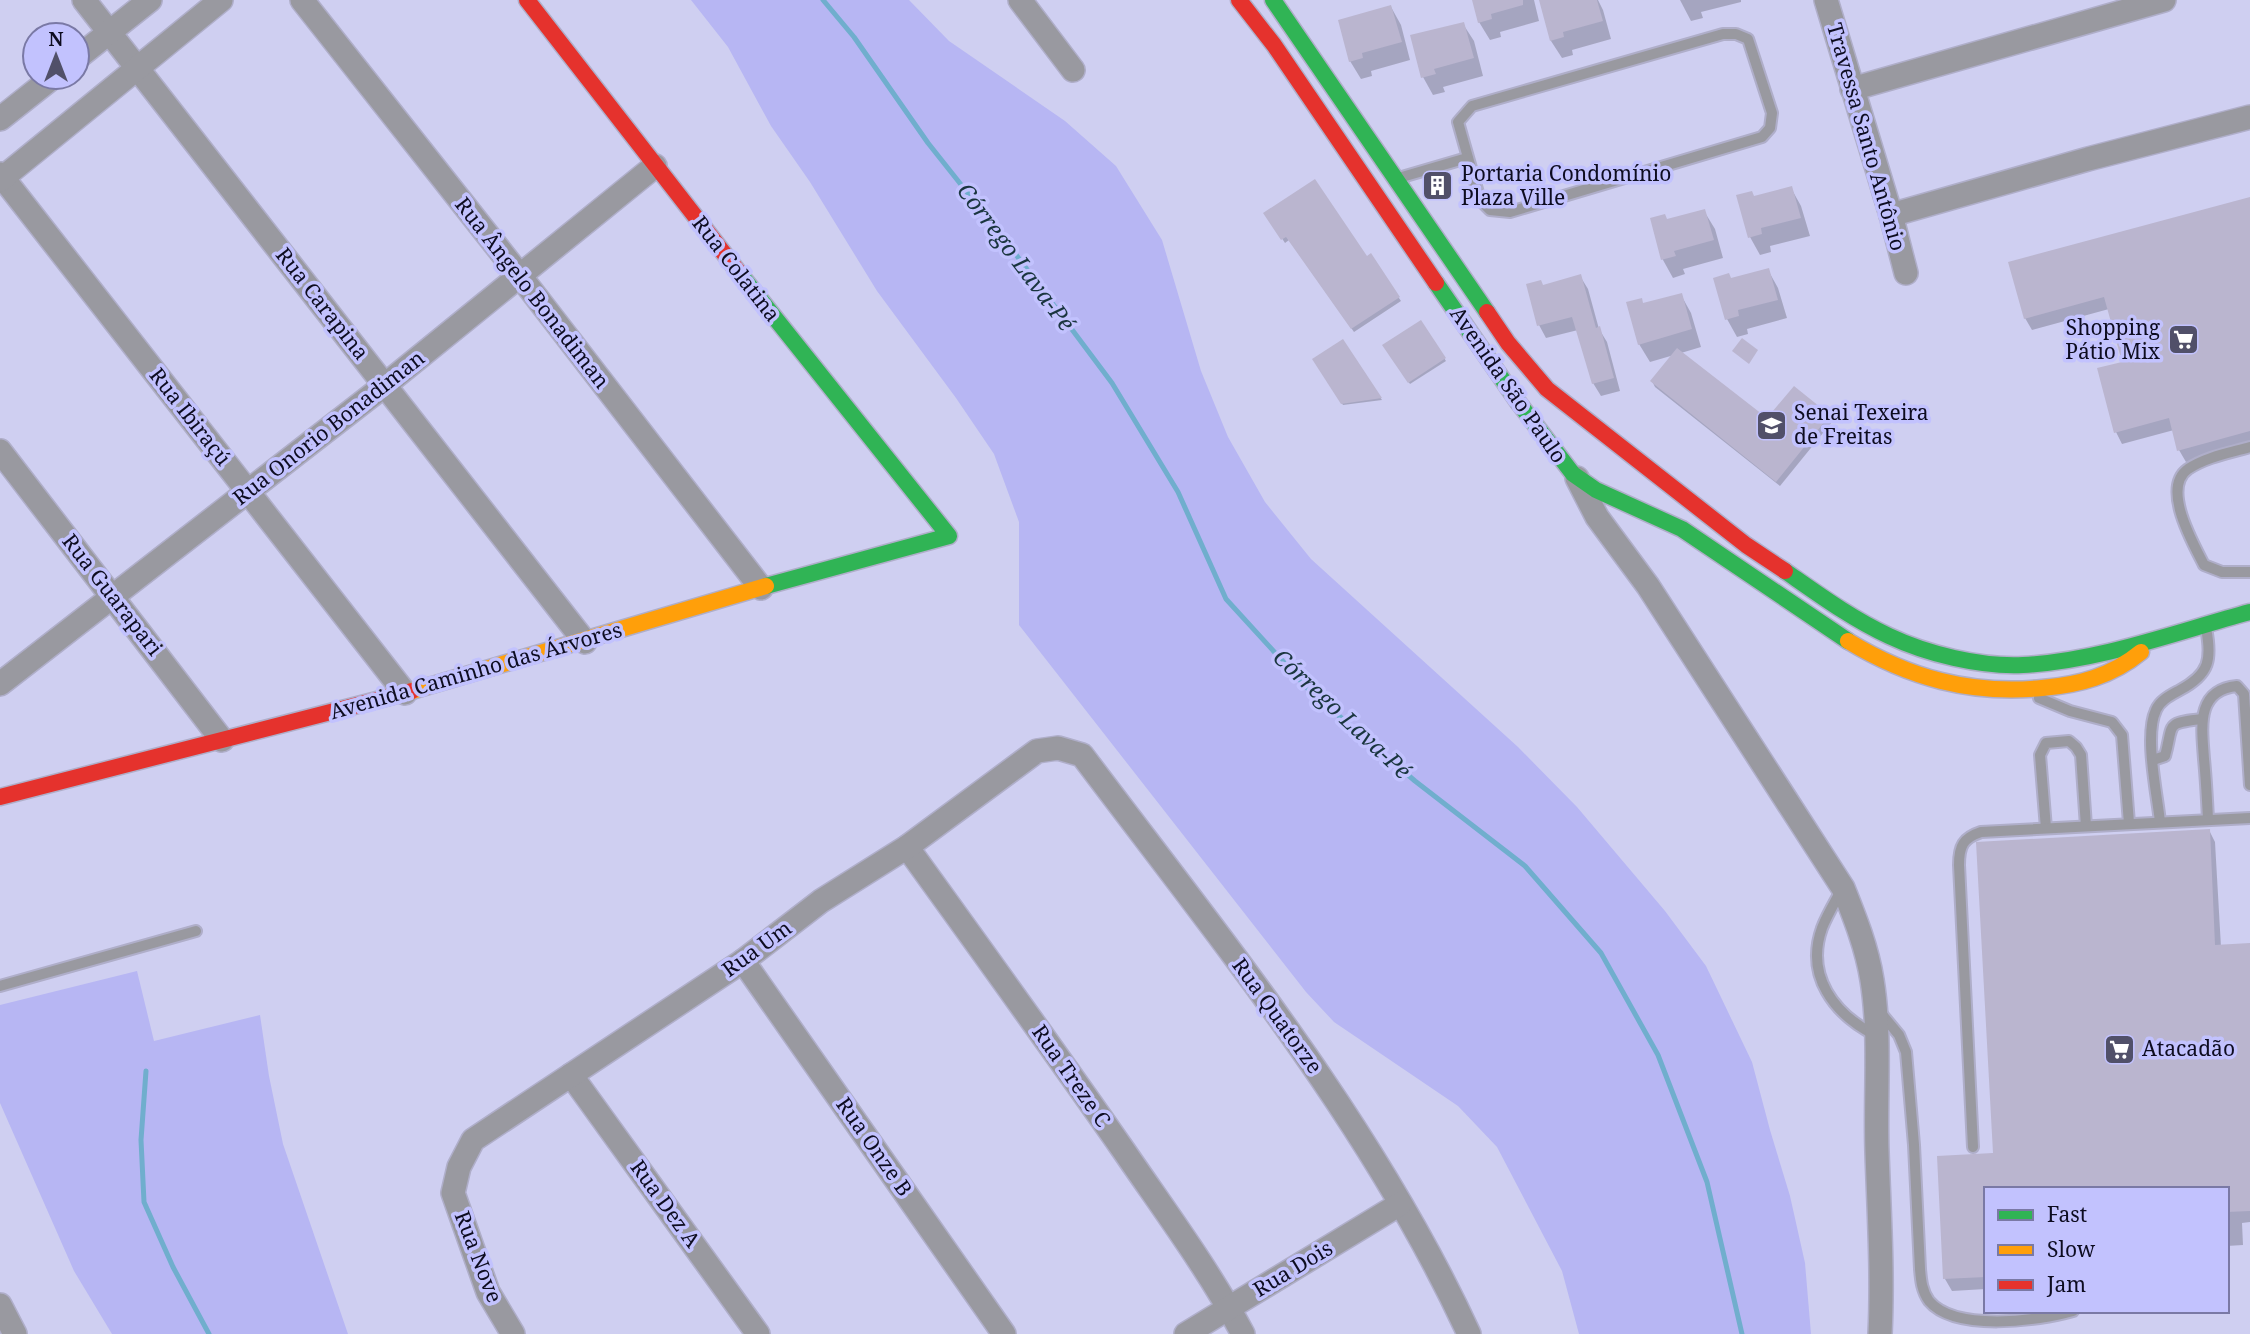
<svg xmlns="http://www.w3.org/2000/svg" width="2250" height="1334" font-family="'Noto Serif',serif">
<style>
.green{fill:#b7b6f3}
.shadow{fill:#0003}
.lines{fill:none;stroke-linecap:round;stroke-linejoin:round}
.stream{stroke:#70aecd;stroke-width:5}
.building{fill:#bab5cf}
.lane-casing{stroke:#afaec9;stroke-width:14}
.street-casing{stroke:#afaec9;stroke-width:26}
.fast-casing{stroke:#afaec9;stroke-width:19}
.slow-casing{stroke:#afaec9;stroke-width:19}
.jam-casing{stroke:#afaec9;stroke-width:19}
.lane{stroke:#9999a0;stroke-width:10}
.street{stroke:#9999a0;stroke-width:23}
.fast{stroke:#30b455;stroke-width:16}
.slow{stroke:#ff9f0a;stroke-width:16}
.jam{stroke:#e5322d;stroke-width:16}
.labels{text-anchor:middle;stroke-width:7;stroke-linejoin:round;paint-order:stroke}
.street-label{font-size:21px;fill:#0d0c20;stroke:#c2c2fe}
.poi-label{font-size:21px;fill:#0d0c20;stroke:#c2c2fe;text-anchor:start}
.water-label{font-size:23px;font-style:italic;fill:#1a353f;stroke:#c2c2fe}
</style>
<rect width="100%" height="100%" fill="#cfcff1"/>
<g class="green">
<polygon points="691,0 909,0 949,41 1065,121 1116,166 1162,240 1201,371 1228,437 1265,502 1311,559 1518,747 1577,807 1665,911 1706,966 1752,1062 1770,1130 1790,1196 1805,1263 1811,1334 1579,1334 1562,1271 1497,1147 1458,1106 1334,1022 1306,992 1019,625 1019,522 994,454 956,398 877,291 810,182 771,126 728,47"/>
<polygon points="137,971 154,1041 260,1015 269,1076 283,1144 348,1334 112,1334 74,1271 0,1103 0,1005"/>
</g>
<g class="shadow">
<polygon points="1473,0 1534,0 1539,21 1500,32 1501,37 1490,40 1479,22"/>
<polygon points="1555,0 1598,0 1603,10 1611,39 1572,50 1573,55 1562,58 1551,41"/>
<polygon points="1680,0 1741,0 1741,2 1701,12 1703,18 1691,21"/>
<polygon points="1391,7 1401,25 1410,60 1371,71 1372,76 1361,79 1350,61"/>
<polygon points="1463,24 1474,41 1483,76 1443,87 1445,92 1433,95 1423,77"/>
<polygon points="1791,188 1801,206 1810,236 1770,246 1771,252 1760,255 1750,237 1754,198"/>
<polygon points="2250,199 2250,444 2186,462 2179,450 2174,430 2122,444 2116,432 2124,363 2109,309 2032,330 2025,318"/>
<polygon points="1704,211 1715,229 1723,258 1683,269 1685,274 1673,278 1663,260 1652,219 1667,220"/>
<polygon points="1266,214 1366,259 1371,256 1401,301 1354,332 1289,240 1285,243"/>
<polygon points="1768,270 1778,288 1787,318 1747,329 1748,334 1737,337 1727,319 1731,280"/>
<polygon points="1580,276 1588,289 1599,329 1607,342 1620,391 1601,396 1593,383 1578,330 1546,338 1539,325 1543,286"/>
<polygon points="1681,295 1691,313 1701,347 1681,353 1768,420 1794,388 1829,417 1832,422 1780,486 1655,387 1652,381 1674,355 1650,362 1639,344 1644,305"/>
<polygon points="1420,322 1446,361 1410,384 1385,346"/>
<polygon points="1342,341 1382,400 1343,405 1314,359"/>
<polygon points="2209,830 2215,842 2221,947 2250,945 2250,1222 2242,1223 2243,1245 2227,1246 2227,1189 1986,1189 1986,1289 1952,1291 1945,1279 1994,1155"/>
</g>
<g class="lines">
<g class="stream">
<polyline points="823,0 854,37 928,143 1005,240 1112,383 1178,492 1226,599 1310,691 1415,781 1525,866 1601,953 1658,1055 1707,1182 1742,1334"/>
<polyline points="146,1071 141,1140 144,1202 173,1267 209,1334"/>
</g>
</g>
<g class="building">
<polygon points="1472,0 1523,0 1523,5 1491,14 1492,19 1478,23"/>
<polygon points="1539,0 1597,0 1603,21 1563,32 1564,37 1550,41"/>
<polygon points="1391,5 1402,42 1362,53 1363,58 1349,62 1338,20"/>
<polygon points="1464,22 1474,58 1434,69 1436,74 1421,78 1410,35"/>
<polygon points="1315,179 1367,256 1371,253 1400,297 1351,329 1286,237 1281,240 1263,213"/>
<polygon points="1792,186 1801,218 1761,228 1762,234 1748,238 1736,195 1752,191 1754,196"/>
<polygon points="2250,197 2250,431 2177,451 2169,418 2114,433 2097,368 2122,362 2104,297 2024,319 2008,262"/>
<polygon points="1705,209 1714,240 1674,251 1676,256 1661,260 1650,218 1665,214 1667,219"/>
<polygon points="1769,268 1778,300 1738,310 1739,316 1725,320 1713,278 1729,273 1731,278"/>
<polygon points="1581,274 1596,328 1600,326 1614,378 1592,384 1572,317 1537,326 1526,284 1541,280 1543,285"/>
<polygon points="1682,293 1692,329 1638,345 1626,302 1642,298 1643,303"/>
<polygon points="1421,320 1446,358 1408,383 1382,345"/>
<polygon points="1742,338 1758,350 1749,364 1732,351"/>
<polygon points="1343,339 1382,398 1341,404 1312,359"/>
<polygon points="1677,348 1767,418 1794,386 1830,415 1776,482 1650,381"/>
<polygon points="2210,829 2215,945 2250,943 2250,1211 2227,1212 2227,1189 1986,1189 1986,1277 1943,1279 1937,1156 1993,1153 1976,842"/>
</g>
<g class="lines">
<defs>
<g id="lane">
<polygon points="1723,34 1736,34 1748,39 1772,113 1770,128 1762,137 1510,212 1490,210 1480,200 1458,122 1472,106"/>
<polyline points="1402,177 1467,158"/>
<path d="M2250 447C2229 453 2206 457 2188 469 2161 488 2193 543 2204 565L2222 572H2250"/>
<polyline points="2039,698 2070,711 2112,722 2122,735 2129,823"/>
<path d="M2153 760 2165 756C2174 724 2164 723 2202 719"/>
<path d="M2208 819C2207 799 2206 779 2204 759 2202 729 2195 690 2237 686L2244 694 2250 785"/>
<path d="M2160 822C2157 793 2144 735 2156 710 2160 700 2171 695 2180 690 2210 674 2212 659 2206 628"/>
<polyline points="2046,828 2040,755 2046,743 2069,741 2076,747 2081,755 2086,826"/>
<path d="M1842 889C1835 902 1827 915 1822 928 1805 976 1834 1014 1875 1035"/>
<polyline points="0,986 196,931"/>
<path d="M1880 1012 1899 1035 1906 1052 1914 1145 1920 1269C1921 1281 1922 1291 1929 1301 1955 1332 2038 1321 2073 1311"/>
<path d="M1973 1147 1959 865C1959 846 1963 838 1981 832L2250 818"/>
</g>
<g id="street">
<polyline points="84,0 585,642"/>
<polyline points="302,0 520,276 761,588"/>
<polyline points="1020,0 1073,70"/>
<polyline points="1826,0 1891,215 1906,273"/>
<polyline points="77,58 150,0"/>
<polyline points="1852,89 2164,0"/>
<polyline points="0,119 53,77"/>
<polyline points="0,174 405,693"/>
<polyline points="0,180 221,0"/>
<polyline points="1891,215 2088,159 2250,117"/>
<polyline points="0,451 222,740"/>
<path d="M1577 478 1597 517 1648 586 1843 888C1855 918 1867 948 1872 980 1881 1036 1875 1095 1877 1152 1879 1213 1883 1273 1880 1334"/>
<polyline points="0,684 385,385 655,166"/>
<path d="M907 847C980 948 1053 1049 1124 1151 1165 1211 1209 1270 1243 1334"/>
<polyline points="743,961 1004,1334"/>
<polyline points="571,1075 758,1334"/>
<polyline points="0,1305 15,1334"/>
<path d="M513 1334 488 1292 453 1193 459 1167 473 1140 743 961 821 901 907 847 1037 751 1058 748 1082 755C1221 940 1372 1123 1469 1334"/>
<polyline points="1186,1334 1400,1204"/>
</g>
<g id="fast">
<polyline points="1273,0 1487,312"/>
<polyline points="740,274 949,536 766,586"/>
<polyline points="1436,283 1518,402 1573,474 1596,490 1682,529 1848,641"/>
<path d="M1785 571C1818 594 1852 619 1889 636 1927 654 1980 667 2023 665 2100 661 2176 632 2250 612"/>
</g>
<g id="slow">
<path d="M1848 641C1909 678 1971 695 2042 688 2079 685 2112 676 2141 652"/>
<polyline points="412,691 766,586"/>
</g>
<g id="jam">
<polyline points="527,0 740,274"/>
<polyline points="1239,0 1274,45 1436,283"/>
<polyline points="1487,312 1508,343 1547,389 1746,545 1785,571"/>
<polyline points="0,797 412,691"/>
</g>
</defs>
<use href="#lane" class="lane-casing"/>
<use href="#street" class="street-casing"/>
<use href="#fast" class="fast-casing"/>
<use href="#slow" class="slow-casing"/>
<use href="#jam" class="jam-casing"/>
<use href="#lane" class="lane"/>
<use href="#street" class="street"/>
<use href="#fast" class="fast"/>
<use href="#slow" class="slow"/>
<use href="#jam" class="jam"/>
</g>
<defs>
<symbol id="building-square" viewBox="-11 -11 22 22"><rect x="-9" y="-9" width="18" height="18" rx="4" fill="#515069" stroke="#c2c2fe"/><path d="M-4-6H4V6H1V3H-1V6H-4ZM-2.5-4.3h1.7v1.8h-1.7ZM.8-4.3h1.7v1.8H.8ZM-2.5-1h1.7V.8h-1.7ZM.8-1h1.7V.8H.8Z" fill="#fff"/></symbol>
<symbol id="supermarket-square" viewBox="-11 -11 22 22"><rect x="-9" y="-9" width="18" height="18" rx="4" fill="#515069" stroke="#c2c2fe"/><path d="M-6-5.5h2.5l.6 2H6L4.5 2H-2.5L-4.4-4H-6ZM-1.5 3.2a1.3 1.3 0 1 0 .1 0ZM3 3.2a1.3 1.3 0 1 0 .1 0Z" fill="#fff"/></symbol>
<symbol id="university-square" viewBox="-11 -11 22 22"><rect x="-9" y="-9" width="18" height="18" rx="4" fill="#515069" stroke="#c2c2fe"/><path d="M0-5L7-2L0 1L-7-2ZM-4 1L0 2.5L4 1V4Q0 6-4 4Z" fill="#fff"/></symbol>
</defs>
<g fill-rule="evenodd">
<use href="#building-square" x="1420" y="168" width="35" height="35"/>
<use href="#supermarket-square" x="2166" y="322" width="35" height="35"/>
<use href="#university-square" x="1754" y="408" width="35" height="35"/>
<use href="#supermarket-square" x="2102" y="1032" width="35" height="35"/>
</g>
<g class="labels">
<g class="street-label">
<text transform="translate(1866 137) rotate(74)" y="7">Travessa Santo Antônio</text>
<text transform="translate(736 269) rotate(52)" y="7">Rua Colatina</text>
<text transform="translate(532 293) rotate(52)" y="7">Rua Ângelo Bonadiman</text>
<text transform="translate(322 304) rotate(52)" y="7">Rua Carapina</text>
<text transform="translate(1508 385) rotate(55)" y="7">Avenida São Paulo</text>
<text transform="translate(190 417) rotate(52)" y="7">Rua Ibiraçú</text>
<text transform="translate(329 428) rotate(-38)" y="7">Rua Onorio Bonadiman</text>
<text transform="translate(112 595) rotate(52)" y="7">Rua Guarapari</text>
<text transform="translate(476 671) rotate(-16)" y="7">Avenida Caminho das Árvores</text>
<text transform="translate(757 949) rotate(-36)" y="7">Rua Um</text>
<text transform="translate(1277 1016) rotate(54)" y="7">Rua Quatorze</text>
<text transform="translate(1071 1076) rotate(55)" y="7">Rua Treze C</text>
<text transform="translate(874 1147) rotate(55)" y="7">Rua Onze B</text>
<text transform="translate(665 1204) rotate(54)" y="7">Rua Dez A</text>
<text transform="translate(478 1257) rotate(69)" y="7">Rua Nove</text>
<text transform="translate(1293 1269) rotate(-31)" y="7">Rua Dois</text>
</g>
<g class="poi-label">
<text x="1461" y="181">Portaria Condomínio<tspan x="1461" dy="24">Plaza Ville</tspan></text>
<text x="2160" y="335" text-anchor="end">Shopping<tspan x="2160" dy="24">Pátio Mix</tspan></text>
<text x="1794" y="420">Senai Texeira<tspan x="1794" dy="24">de Freitas</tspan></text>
<text x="2142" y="1056">Atacadão</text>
</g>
<g class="water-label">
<text transform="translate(1016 257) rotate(53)" y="8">Córrego Lava-Pé</text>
<text transform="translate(1342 714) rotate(43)" y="8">Córrego Lava-Pé</text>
</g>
</g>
<rect x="1984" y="1187" width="245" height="126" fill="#c2c2fe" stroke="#7a79a5" stroke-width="2"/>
<rect x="1998" y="1210" width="35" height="10" fill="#30b455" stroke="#7a79a5" stroke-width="2"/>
<text x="2047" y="1222" font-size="21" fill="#0d0c20">Fast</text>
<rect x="1998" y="1245" width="35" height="10" fill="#ff9f0a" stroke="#7a79a5" stroke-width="2"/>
<text x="2047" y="1257" font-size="21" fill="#0d0c20">Slow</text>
<rect x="1998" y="1280" width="35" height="10" fill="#e5322d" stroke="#7a79a5" stroke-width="2"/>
<text x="2047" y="1292" font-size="21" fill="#0d0c20">Jam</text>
<g transform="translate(56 56)"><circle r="33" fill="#c2c2fe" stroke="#7a79a5" stroke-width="2"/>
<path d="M0-5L12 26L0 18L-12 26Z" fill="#515069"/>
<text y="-10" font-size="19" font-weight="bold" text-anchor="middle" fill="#0d0c20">N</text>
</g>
</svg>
